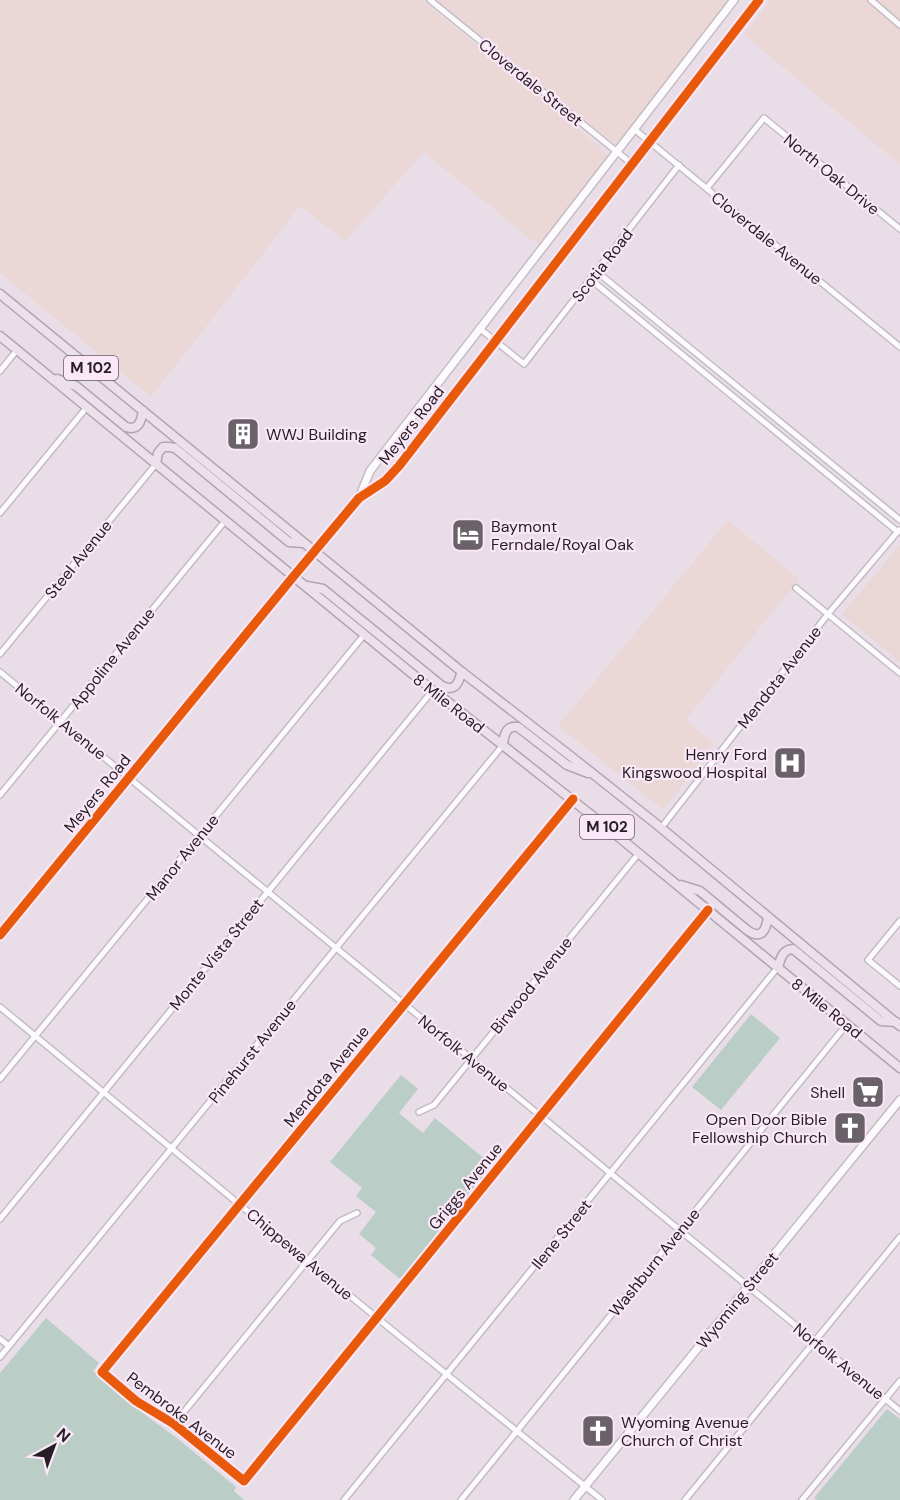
<svg xmlns="http://www.w3.org/2000/svg" width="900" height="1500" font-family="'DM Sans',sans-serif">
<style>
.industrial{fill:#ead7d6}
.education{fill:#e9d7d6}
.green{fill:#bacdc6}
.lines{fill:none;stroke-linecap:round;stroke-linejoin:round}
.minor-casing{stroke:#c4bcc3;stroke-width:8}
.tertiary-casing{stroke:#c4bcc3;stroke-width:10}
.trunk-casing{stroke:#b5a3b3;stroke-width:11}
.minor{stroke:#fcfafc;stroke-width:5}
.tertiary{stroke:#fcfafc;stroke-width:7}
.trunk{stroke:#ece0ea;stroke-width:8}
.cycleway-casing{stroke:#fae8f8;stroke-width:13}
.cycleway{stroke:#e8590c;stroke-width:9}
.labels{text-anchor:middle;stroke-width:4.5;stroke-linejoin:round;paint-order:stroke}
.shield{fill:#fae8f8;stroke:#655b64;stroke-width:1.5}
.shield-label{font-size:15px;font-weight:bold;fill:#251e24}
.street-label{font-size:16px;fill:#251e24;stroke:#fae8f8}
.poi-label{font-size:16px;fill:#251e24;stroke:#fae8f8;text-anchor:start}
</style>
<rect width="100%" height="100%" fill="#e9dee8"/>
<g class="industrial">
<polygon points="0,0 422,0 599,146 607,156 540,244 528,238 522,233 521,229 518,229 424,152 345,241 300,206 151,397 0,273"/>
<polygon points="437,0 728,0 620,141 615,143 607,138 553,93"/>
<polygon points="770,0 900,0 900,164 744,35"/>
<polygon points="728,520 799,579 686,720 714,744 663,810 558,726"/>
</g>
<polygon class="education" points="900,545 900,662 842,614"/>
<g class="green">
<polygon points="751,1014 780,1038 721,1110 692,1087"/>
<polygon points="401,1075 418,1089 399,1113 423,1133 435,1118 492,1165 400,1279 371,1255 376,1248 359,1234 376,1212 356,1196 362,1188 330,1162"/>
<polygon points="46,1318 99,1363 93,1371 140,1411 178,1439 236,1487 234,1491 244,1500 0,1500 0,1373"/>
<polygon points="887,1409 900,1419 900,1500 817,1500 814,1498"/>
</g>
<g class="lines">
<defs>
<g id="minor">
<polyline points="430,0 632,164"/>
<polyline points="871,0 900,25"/>
<polyline points="634,129 900,347"/>
<polyline points="707,188 764,118 900,229"/>
<polyline points="596,271 900,520"/>
<polyline points="590,279 898,532"/>
<polyline points="479,328 524,364 679,165"/>
<polyline points="0,371 17,350"/>
<polyline points="0,513 87,407"/>
<polyline points="796,588 900,673"/>
<polyline points="0,654 156,464"/>
<polyline points="0,672 900,1411"/>
<polyline points="0,795 225,521"/>
<polyline points="573,799 102,1372 136,1401 174,1424 244,1481 708,910"/>
<polyline points="661,828 828,614 899,530"/>
<polyline points="900,921 868,960 900,986"/>
<polyline points="0,1007 382,1322 602,1500"/>
<polyline points="0,1079 364,635"/>
<polyline points="419,1112 434,1105 639,853"/>
<polyline points="0,1219 433,690"/>
<polyline points="0,1339 9,1346"/>
<polyline points="0,1357 503,745"/>
<polyline points="174,1424 340,1221 357,1213"/>
<polyline points="344,1500 778,967"/>
<polyline points="461,1500 847,1024"/>
<polyline points="685,1500 900,1237"/>
<polyline points="802,1500 900,1381"/>
</g>
<g id="tertiary">
<polyline points="359,498 370,471 734,0"/>
<polyline points="0,935 293,577 359,498 385,481 399,466 759,0"/>
<polyline points="574,1500 900,1100"/>
</g>
<g id="trunk">
<polyline points="0,294 462,672 573,758 655,823 900,1026"/>
<polyline points="0,336 415,676 609,829 900,1068"/>
<path d="M57 379 76 386 126 427C139 431 141 421 143 411"/>
<polyline points="156,464 158,453 163,447 169,447 175,448 289,542 303,543"/>
<path d="M307 586 323 589 442 686C456 692 458 683 462 672"/>
<path d="M503 745C504 735 506 725 518 727L567 765 588 773"/>
<path d="M681 885 700 891 747 930C761 940 766 931 768 917"/>
<path d="M778 967C781 958 782 950 793 949L881 1021 896 1022"/>
</g>
</defs>
<use href="#minor" class="minor-casing"/>
<use href="#tertiary" class="tertiary-casing"/>
<use href="#trunk" class="trunk-casing"/>
<use href="#minor" class="minor"/>
<use href="#tertiary" class="tertiary"/>
<use href="#trunk" class="trunk"/>
<defs>
<g id="cycleway">
<polyline points="573,799 102,1372 136,1401 174,1424 244,1481 708,910"/>
<polyline points="0,935 293,577 359,498 385,481 399,466 759,0"/>
</g>
</defs>
<use href="#cycleway" class="cycleway-casing"/>
<use href="#cycleway" class="cycleway"/>
</g>
<defs>
<symbol id="building-square" viewBox="-11 -11 22 22"><rect x="-9" y="-9" width="18" height="18" rx="4" fill="#6a6169" stroke="#fae8f8"/><path d="M-4-6H4V6H1V3H-1V6H-4ZM-2.5-4.3h1.7v1.8h-1.7ZM.8-4.3h1.7v1.8H.8ZM-2.5-1h1.7V.8h-1.7ZM.8-1h1.7V.8H.8Z" fill="#fff"/></symbol>
<symbol id="hotel-square" viewBox="-11 -11 22 22"><rect x="-9" y="-9" width="18" height="18" rx="4" fill="#6a6169" stroke="#fae8f8"/><path d="M-6-4.5h1.5V1H6V5H4.5V3h-9V5H-6ZM-4 0a1.8 1.8 0 1 1 3.6 0ZM.5 0V-2.5h3Q6-2.5 6 0Z" fill="#fff"/></symbol>
<symbol id="hospital-square" viewBox="-11 -11 22 22"><rect x="-9" y="-9" width="18" height="18" rx="4" fill="#6a6169" stroke="#fae8f8"/><path d="M-5-5h3v3.5h4V-5h3V5h-3V1.5h-4V5h-3Z" fill="#fff"/></symbol>
<symbol id="supermarket-square" viewBox="-11 -11 22 22"><rect x="-9" y="-9" width="18" height="18" rx="4" fill="#6a6169" stroke="#fae8f8"/><path d="M-6-5.5h2.5l.6 2H6L4.5 2H-2.5L-4.4-4H-6ZM-1.5 3.2a1.3 1.3 0 1 0 .1 0ZM3 3.2a1.3 1.3 0 1 0 .1 0Z" fill="#fff"/></symbol>
<symbol id="church-square" viewBox="-11 -11 22 22"><rect x="-9" y="-9" width="18" height="18" rx="4" fill="#6a6169" stroke="#fae8f8"/><path d="M-1.2-6h2.4v3.5h3.3v2.4h-3.3V6h-2.4V-.1h-3.3v-2.4h3.3Z" fill="#fff"/></symbol>
</defs>
<g fill-rule="evenodd">
<use href="#building-square" x="224" y="415" width="38" height="38"/>
<use href="#hotel-square" x="449" y="516" width="38" height="38"/>
<use href="#hospital-square" x="771" y="744" width="38" height="38"/>
<use href="#supermarket-square" x="849" y="1073" width="38" height="38"/>
<use href="#church-square" x="831" y="1109" width="38" height="38"/>
<use href="#church-square" x="579" y="1412" width="38" height="38"/>
</g>
<g class="labels">
<g class="shield">
<rect x="64" y="356" width="54" height="24" rx="4.5"/>
<rect x="580" y="815" width="54" height="24" rx="4.5"/>
</g>
<g class="shield-label">
<text x="91" y="373">M 102</text>
<text x="607" y="832">M 102</text>
</g>
<g class="street-label">
<text transform="translate(531 82) rotate(39)" y="6">Cloverdale Street</text>
<text transform="translate(832 174) rotate(39)" y="6">North Oak Drive</text>
<text transform="translate(767 238) rotate(39)" y="6">Cloverdale Avenue</text>
<text transform="translate(602 265) rotate(-52)" y="6">Scotia Road</text>
<text transform="translate(411 425) rotate(-52)" y="6">Meyers Road</text>
<text transform="translate(78 559) rotate(-51)" y="6">Steel Avenue</text>
<text transform="translate(112 658) rotate(-51)" y="6">Appoline Avenue</text>
<text transform="translate(779 677) rotate(-52)" y="6">Mendota Avenue</text>
<text transform="translate(449 703) rotate(38)" y="6">8 Mile Road</text>
<text transform="translate(61 721) rotate(39)" y="6">Norfolk Avenue</text>
<text transform="translate(97 793) rotate(-51)" y="6">Meyers Road</text>
<text transform="translate(182 857) rotate(-51)" y="6">Manor Avenue</text>
<text transform="translate(216 954) rotate(-51)" y="6">Monte Vista Street</text>
<text transform="translate(531 985) rotate(-51)" y="6">Birwood Avenue</text>
<text transform="translate(827 1008) rotate(39)" y="6">8 Mile Road</text>
<text transform="translate(252 1051) rotate(-51)" y="6">Pinehurst Avenue</text>
<text transform="translate(464 1053) rotate(39)" y="6">Norfolk Avenue</text>
<text transform="translate(326 1076) rotate(-51)" y="6">Mendota Avenue</text>
<text transform="translate(465 1186) rotate(-51)" y="6">Griggs Avenue</text>
<text transform="translate(561 1234) rotate(-51)" y="6">Ilene Street</text>
<text transform="translate(300 1254) rotate(40)" y="6">Chippewa Avenue</text>
<text transform="translate(654 1262) rotate(-51)" y="6">Washburn Avenue</text>
<text transform="translate(737 1300) rotate(-51)" y="6">Wyoming Street</text>
<text transform="translate(839 1361) rotate(39)" y="6">Norfolk Avenue</text>
<text transform="translate(182 1415) rotate(37)" y="6">Pembroke Avenue</text>
</g>
<g class="poi-label">
<text x="266" y="440">WWJ Building</text>
<text x="491" y="532">Baymont<tspan x="491" dy="18">Ferndale/Royal Oak</tspan></text>
<text x="767" y="760" text-anchor="end">Henry Ford<tspan x="767" dy="18">Kingswood Hospital</tspan></text>
<text x="845" y="1098" text-anchor="end">Shell</text>
<text x="827" y="1125" text-anchor="end">Open Door Bible<tspan x="827" dy="18">Fellowship Church</tspan></text>
<text x="621" y="1428">Wyoming Avenue<tspan x="621" dy="18">Church of Christ</tspan></text>
</g>
</g>
<g transform="translate(54 1446) rotate(41)" stroke="#fae8f8" stroke-width="4.5" paint-order="stroke">
<path d="M0-4.5L10 22L0 15L-10 22Z" fill="#251e24"/>
<text y="-9" font-size="16" font-weight="bold" text-anchor="middle" fill="#251e24">N</text>
</g>
</svg>
